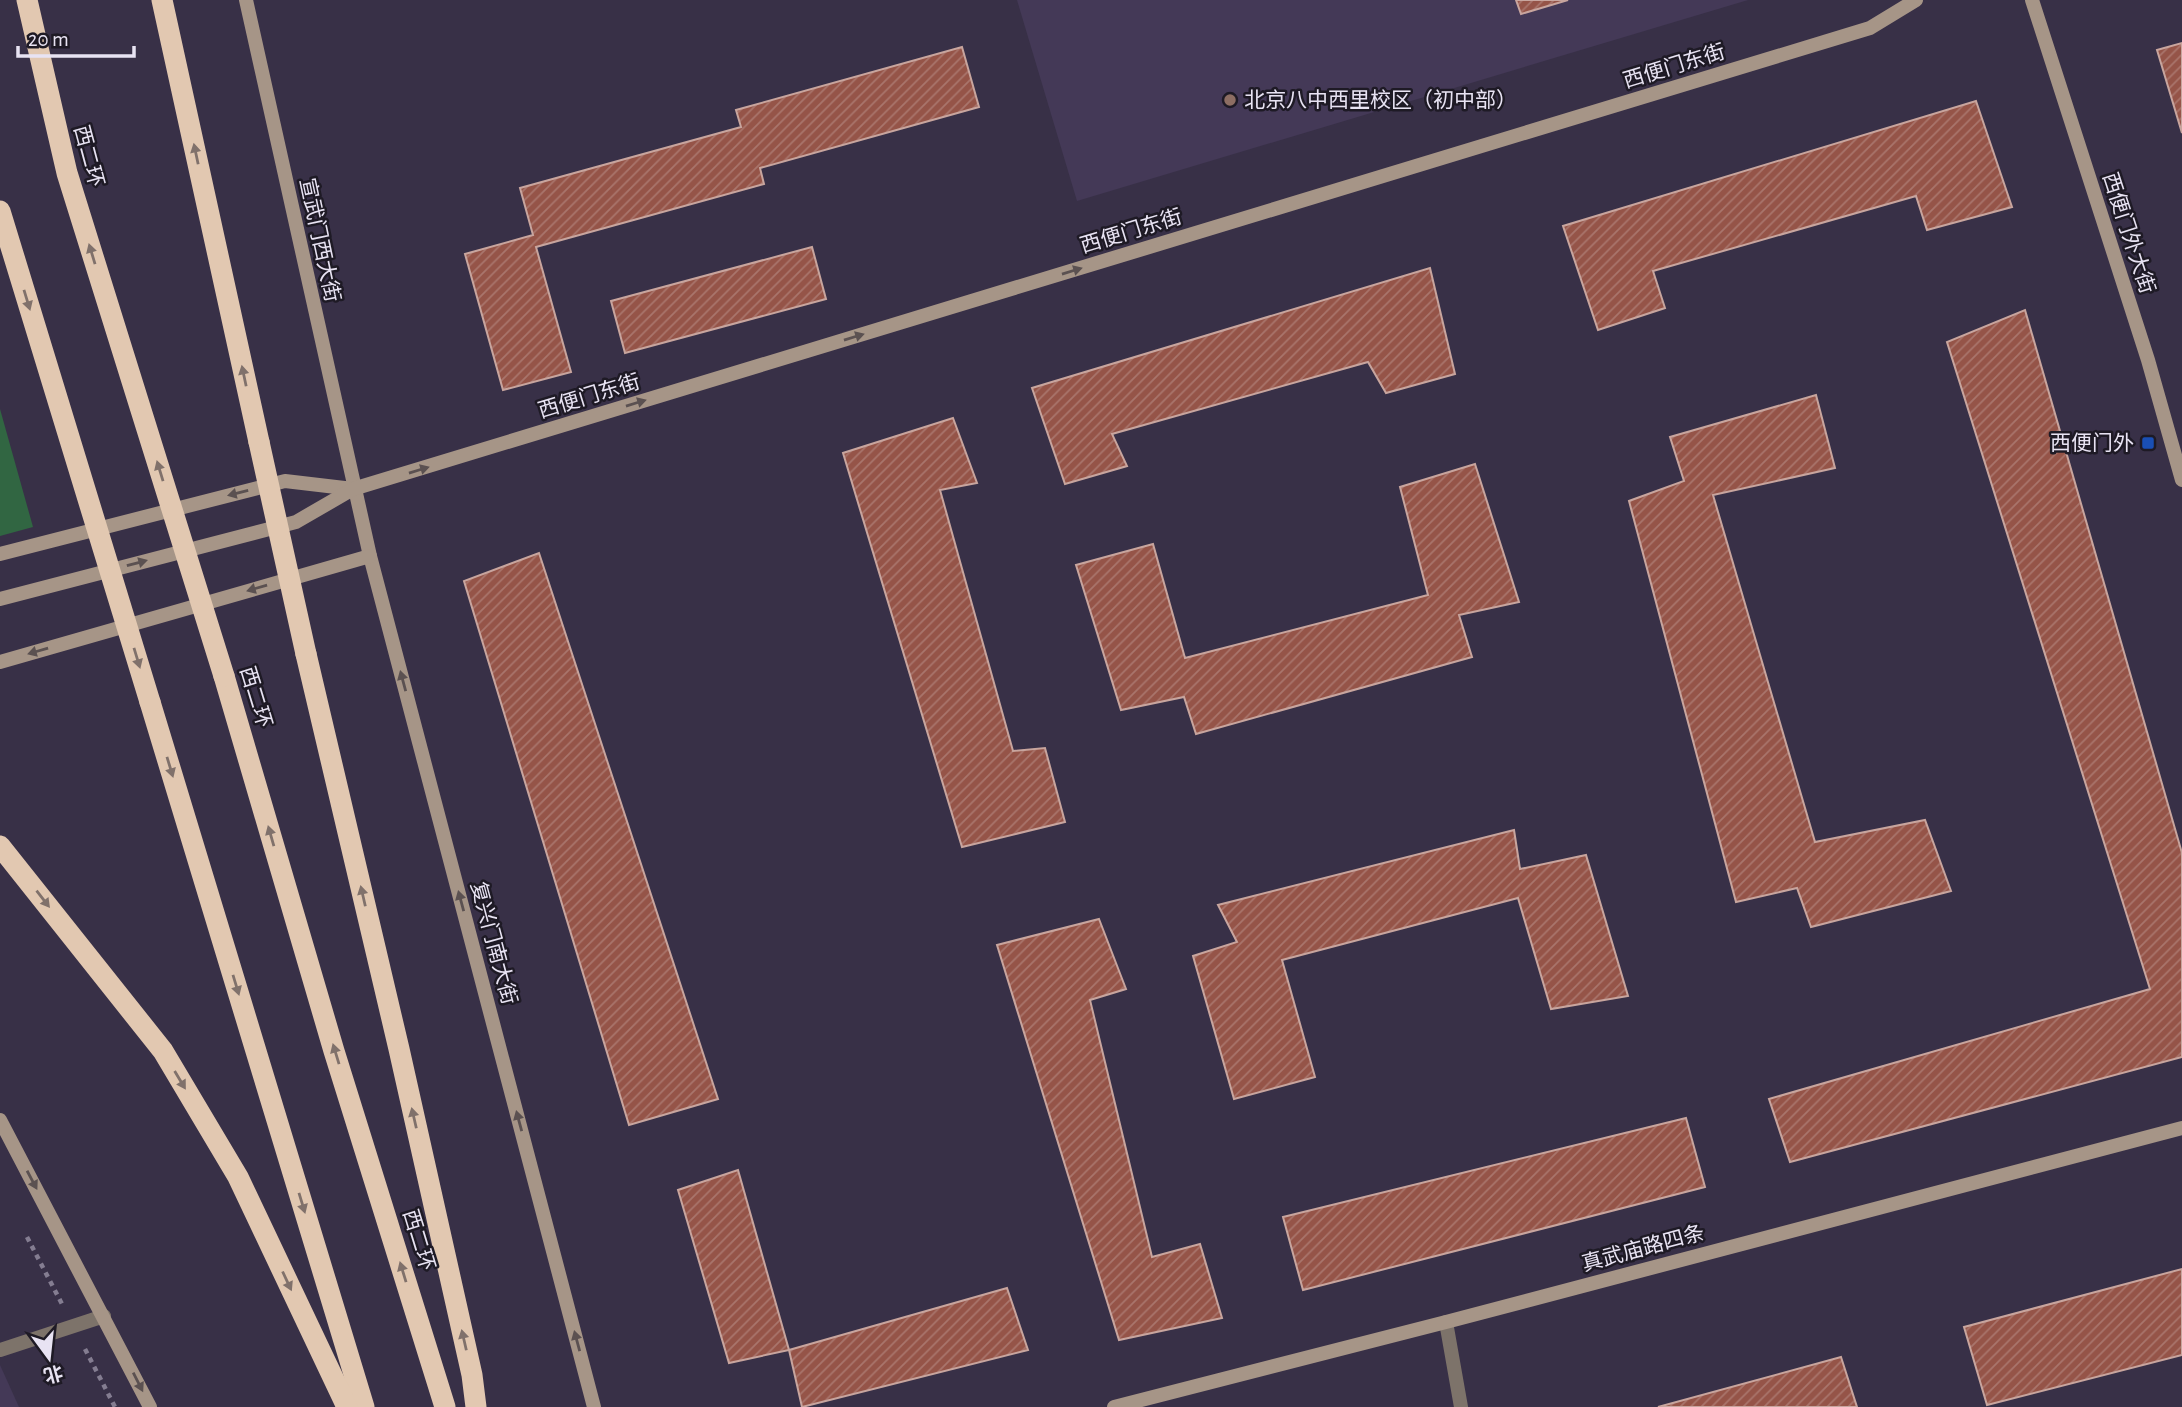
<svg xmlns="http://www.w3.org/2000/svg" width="2182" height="1407" font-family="'Alegreya Sans','Noto Sans SC',sans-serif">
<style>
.built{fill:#443957}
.green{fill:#316642}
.building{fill:url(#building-hatch);stroke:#c8a59e;stroke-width:2}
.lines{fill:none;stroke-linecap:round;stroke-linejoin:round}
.path{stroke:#847d91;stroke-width:4.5;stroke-dasharray:5 5;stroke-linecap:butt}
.street{stroke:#7d736a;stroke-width:14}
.secondary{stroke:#a69587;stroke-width:14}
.highway{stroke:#e2c8b1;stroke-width:21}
.highway-bridge{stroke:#e2c8b1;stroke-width:21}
.oneway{fill:#80716b}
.oneway2{fill:#5b5151}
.education-dot{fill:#8d6e63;stroke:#1e1a25;stroke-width:2.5}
.transit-dot{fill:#1a4fb4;stroke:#1e1a25;stroke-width:2.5}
.labels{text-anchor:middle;stroke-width:5;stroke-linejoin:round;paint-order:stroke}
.street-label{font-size:21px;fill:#e8e3f3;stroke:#1e1a25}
.poi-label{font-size:21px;fill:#e8e3f3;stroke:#1e1a25;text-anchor:start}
</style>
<defs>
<pattern id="building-hatch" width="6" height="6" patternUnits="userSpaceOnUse" patternTransform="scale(1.75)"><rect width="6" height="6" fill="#955448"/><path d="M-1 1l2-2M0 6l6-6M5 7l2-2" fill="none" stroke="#a9756c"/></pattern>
</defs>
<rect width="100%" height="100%" fill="#383047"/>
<g class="built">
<polygon points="1017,0 1748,0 1077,201"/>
<polygon points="0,1365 19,1407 0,1407"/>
</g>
<polygon class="green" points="0,409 33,527 0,536"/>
<g class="building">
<polygon points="1516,0 1568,0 1521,14"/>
<polygon points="2182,43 2182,133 2157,50"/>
<polygon points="962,47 979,107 760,168 764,184 536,247 571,372 503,390 465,254 533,235 520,188 741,127 736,110"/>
<polygon points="1976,101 2012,207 1927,230 1916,196 1653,271 1665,308 1598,330 1563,226"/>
<polygon points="812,247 826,299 625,353 611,301"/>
<polygon points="1430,268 1455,374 1386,393 1368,362 1112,434 1127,466 1065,484 1032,388"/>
<polygon points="2025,310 2182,853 2182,1057 1790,1162 1769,1099 2150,989 1947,342"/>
<polygon points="1816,395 1835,468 1713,495 1815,842 1925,820 1951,891 1811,927 1797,888 1736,902 1629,501 1684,481 1670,437"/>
<polygon points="953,418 977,483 940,490 1013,751 1045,748 1065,822 962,847 843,453"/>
<polygon points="1475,464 1519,602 1459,615 1472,657 1196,734 1184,697 1121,710 1076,565 1153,544 1185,658 1428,595 1400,487"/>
<polygon points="539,553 718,1099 629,1125 464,581"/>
<polygon points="1514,830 1520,869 1586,855 1628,996 1551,1009 1518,898 1282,960 1315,1077 1234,1099 1193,956 1237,942 1218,905"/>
<polygon points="1099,919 1126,989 1090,1000 1152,1257 1200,1244 1222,1318 1119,1340 997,945"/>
<polygon points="1686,1118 1705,1187 1303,1290 1283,1217"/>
<polygon points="738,1170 789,1350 729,1363 678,1190"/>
<polygon points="2182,1269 2182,1355 1987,1405 1964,1327"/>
<polygon points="1007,1288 1028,1350 802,1407 789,1350"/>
<polygon points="1841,1357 1857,1407 1658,1407"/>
</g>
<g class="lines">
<g class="path">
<polyline points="27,1237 62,1304"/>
<polyline points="85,1349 115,1407"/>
</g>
<g class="street">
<polyline points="1446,1322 1461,1407"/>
<polyline points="0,1350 104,1316"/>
</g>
<g class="secondary">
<polyline points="246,0 370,556 594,1407"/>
<polyline points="2032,0 2148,360 2182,480"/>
<polyline points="0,554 285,481 353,489"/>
<polyline points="0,599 296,522 353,489 1870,28 1916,0"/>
<polyline points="0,662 370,556"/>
<polyline points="0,1120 150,1407"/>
<polyline points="1114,1407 1446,1322 2182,1128"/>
</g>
<g class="highway">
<polyline points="162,0 259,442"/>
<polyline points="306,654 399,1049 472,1375 476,1407"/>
<polyline points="224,676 334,1051 445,1407"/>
<polyline points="150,702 364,1407"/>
<polyline points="0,846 163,1051 238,1177 347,1407"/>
</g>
<g class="highway-bridge">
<polyline points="27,0 67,173 224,676"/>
<polyline points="0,211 150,702"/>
<polyline points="259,442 306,654"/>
</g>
</g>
<defs><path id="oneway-solid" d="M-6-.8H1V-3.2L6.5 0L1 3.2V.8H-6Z" transform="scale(1.75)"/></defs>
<g class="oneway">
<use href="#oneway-solid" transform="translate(196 154) rotate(-102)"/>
<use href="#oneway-solid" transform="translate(92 254) rotate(-107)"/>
<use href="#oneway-solid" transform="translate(27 300) rotate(73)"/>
<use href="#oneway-solid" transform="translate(244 376) rotate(-102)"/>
<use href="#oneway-solid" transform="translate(160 471) rotate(-107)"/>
<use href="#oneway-solid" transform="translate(137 658) rotate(73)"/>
<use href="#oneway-solid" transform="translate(170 767) rotate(73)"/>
<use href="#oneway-solid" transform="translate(271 836) rotate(-106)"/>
<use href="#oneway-solid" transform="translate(363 896) rotate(-103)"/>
<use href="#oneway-solid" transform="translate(43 899) rotate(52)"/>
<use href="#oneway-solid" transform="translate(236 985) rotate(73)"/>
<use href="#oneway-solid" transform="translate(336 1054) rotate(-107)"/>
<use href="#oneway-solid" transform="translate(180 1080) rotate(59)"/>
<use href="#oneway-solid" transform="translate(414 1118) rotate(-103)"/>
<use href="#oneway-solid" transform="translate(302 1203) rotate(73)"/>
<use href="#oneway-solid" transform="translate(403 1272) rotate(-107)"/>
<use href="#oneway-solid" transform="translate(287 1281) rotate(65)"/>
<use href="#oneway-solid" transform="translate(464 1340) rotate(-103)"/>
</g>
<g class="oneway2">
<use href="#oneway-solid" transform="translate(1072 271) rotate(-17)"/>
<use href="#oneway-solid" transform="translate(854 337) rotate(-17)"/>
<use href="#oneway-solid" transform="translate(636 403) rotate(-17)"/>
<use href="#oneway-solid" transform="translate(419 470) rotate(-17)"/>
<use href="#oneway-solid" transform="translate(238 493) rotate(166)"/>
<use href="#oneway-solid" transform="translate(137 563) rotate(-15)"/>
<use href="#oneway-solid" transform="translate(257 588) rotate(164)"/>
<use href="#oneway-solid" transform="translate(38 651) rotate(164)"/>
<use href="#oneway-solid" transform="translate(403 681) rotate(-105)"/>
<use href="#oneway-solid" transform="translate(461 901) rotate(-105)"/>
<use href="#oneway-solid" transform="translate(519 1121) rotate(-105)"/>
<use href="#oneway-solid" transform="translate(32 1180) rotate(62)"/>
<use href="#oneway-solid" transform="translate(577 1341) rotate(-105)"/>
<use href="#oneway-solid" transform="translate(138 1382) rotate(63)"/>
</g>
<circle class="education-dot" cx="1230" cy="100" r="7"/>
<rect class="transit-dot" x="2141" y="436" width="14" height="14" rx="3.5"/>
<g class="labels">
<g class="street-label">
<text transform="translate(1674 66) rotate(-17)" y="7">西便门东街</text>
<text transform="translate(89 156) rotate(75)" y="7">西二环</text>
<text transform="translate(1131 231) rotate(-17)" y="7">西便门东街</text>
<text transform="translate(2129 233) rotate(72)" y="7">西便门外大街</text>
<text transform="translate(320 240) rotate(78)" y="7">宣武门西大街</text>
<text transform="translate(589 396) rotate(-17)" y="7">西便门东街</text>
<text transform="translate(256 697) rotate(73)" y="7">西二环</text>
<text transform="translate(494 943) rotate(75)" y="7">复兴门南大街</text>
<text transform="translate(419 1240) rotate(73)" y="7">西二环</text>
<text transform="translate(1643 1248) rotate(-15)" y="7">真武庙路四条</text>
</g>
<g class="poi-label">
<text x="1244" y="107">北京八中西里校区（初中部）</text>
<text x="2134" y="450" text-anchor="end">西便门外</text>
</g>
</g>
<g transform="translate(49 1358) rotate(165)" stroke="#1e1a25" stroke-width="5" paint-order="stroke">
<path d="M0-5L12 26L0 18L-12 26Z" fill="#e8e3f3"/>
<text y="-10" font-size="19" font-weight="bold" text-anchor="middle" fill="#e8e3f3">北</text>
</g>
<path d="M18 46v10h116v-10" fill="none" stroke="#e8e3f3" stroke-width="3.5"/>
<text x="28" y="46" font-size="21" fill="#e8e3f3" stroke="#1e1a25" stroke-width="5" paint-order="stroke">20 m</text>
</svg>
